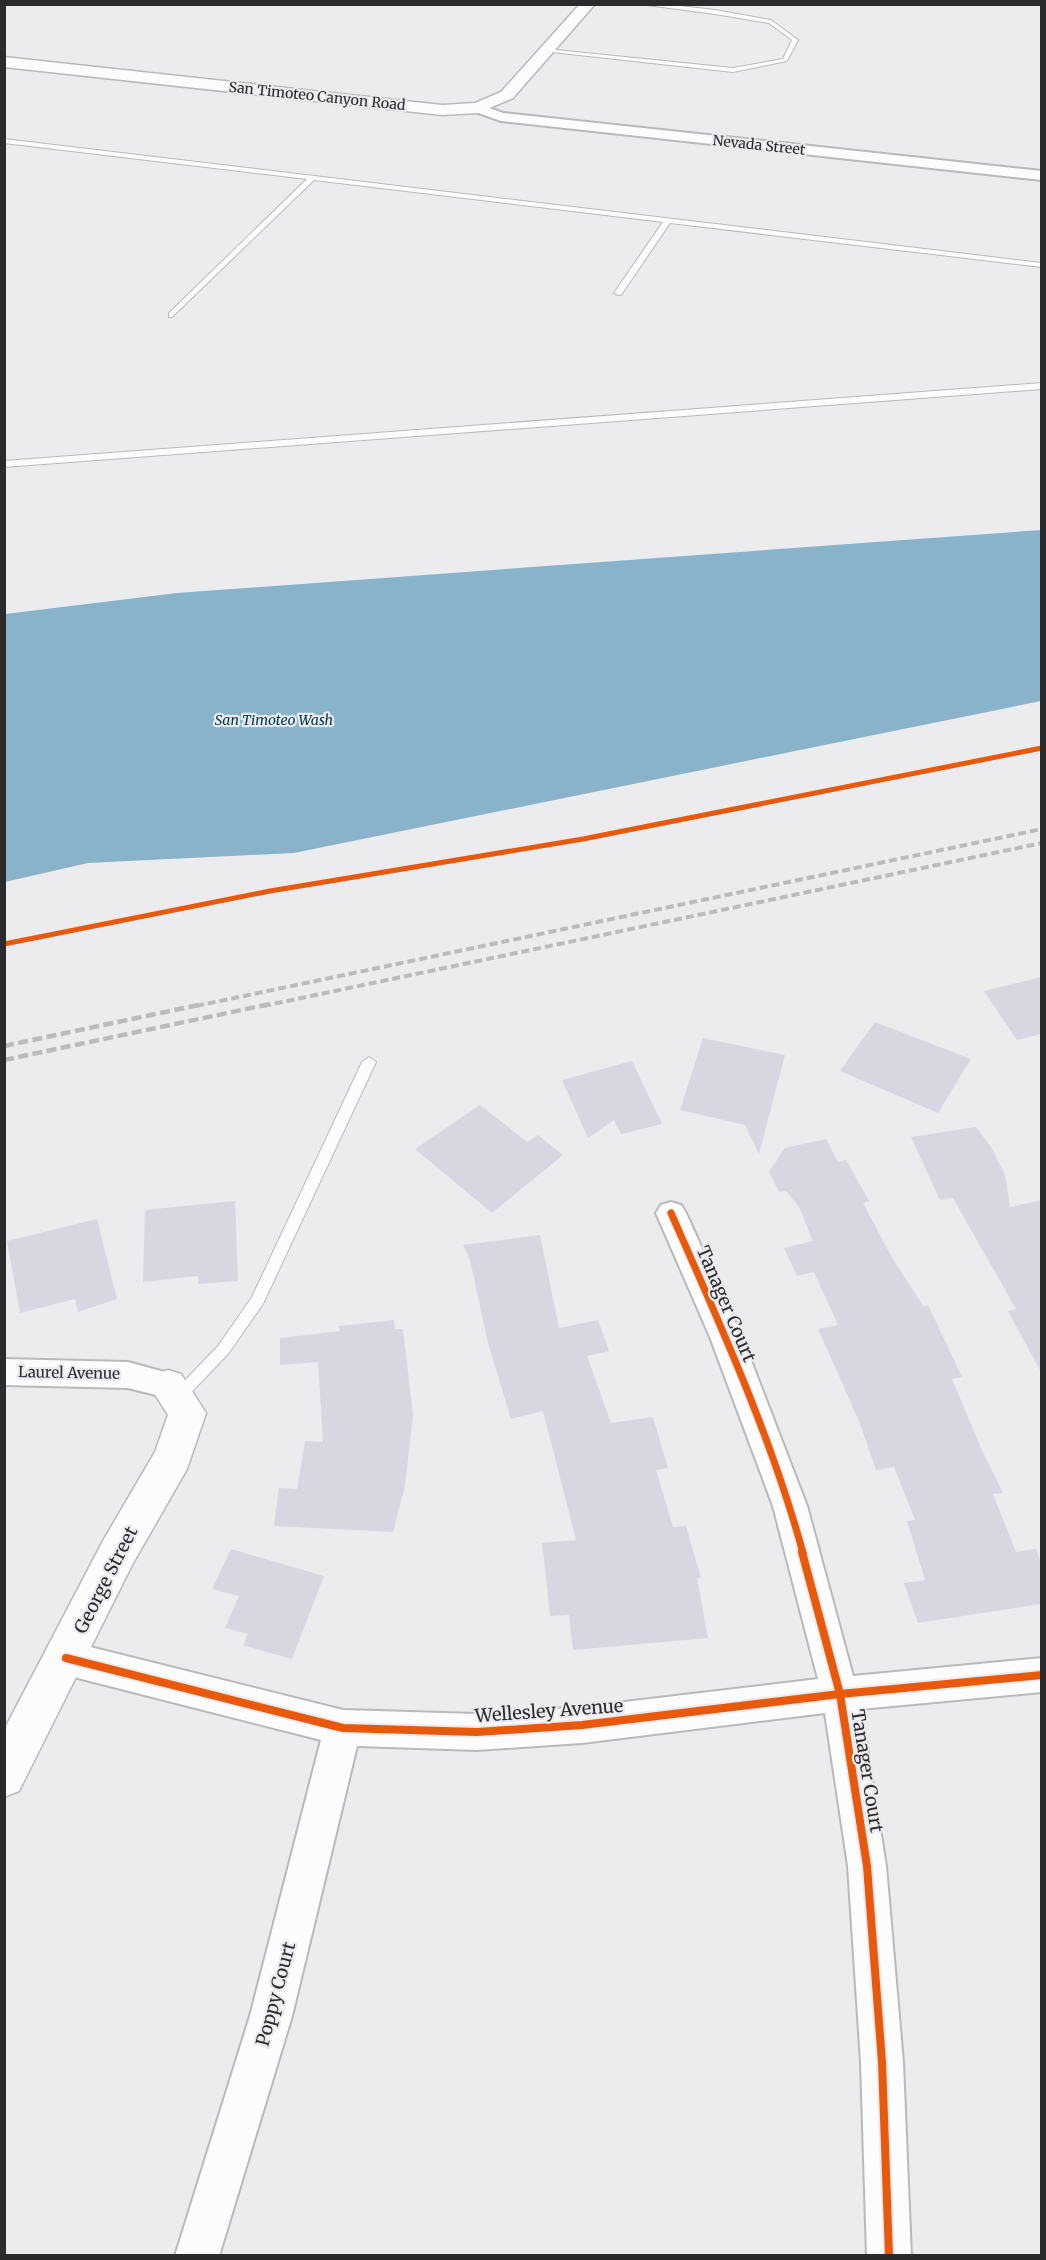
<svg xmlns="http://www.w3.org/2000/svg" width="1046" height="2260" font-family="Merriweather,serif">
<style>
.water{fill:#89b3ca}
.building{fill:#d8d6e0}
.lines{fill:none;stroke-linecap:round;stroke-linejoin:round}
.lane-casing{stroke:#b9b9bb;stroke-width:2}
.street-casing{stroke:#b9b9bb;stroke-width:4}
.secondary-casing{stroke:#b9b9bb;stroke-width:3}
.lane{fill:#fcfcfc;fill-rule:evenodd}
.street{fill:#fcfcfc;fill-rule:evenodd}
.secondary{fill:#fcfcfc;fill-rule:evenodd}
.rail-far1{stroke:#bcbbbc;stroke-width:4;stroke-dasharray:8 4;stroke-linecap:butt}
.rail{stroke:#bcbbbc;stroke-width:4.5;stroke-dasharray:10 4.5;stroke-linecap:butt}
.cycleway-far2-casing{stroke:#ebebef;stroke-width:8}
.cycleway-far1-casing{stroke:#ebebef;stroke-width:10}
.cycleway-casing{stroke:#ebebef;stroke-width:12}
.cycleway-far2{stroke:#e8590c;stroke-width:5}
.cycleway-far1{stroke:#e8590c;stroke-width:7}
.cycleway{stroke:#e8590c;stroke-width:8}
.labels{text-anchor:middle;stroke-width:4.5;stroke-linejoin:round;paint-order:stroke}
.far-street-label{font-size:14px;fill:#2b2a2c;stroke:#ebebef}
.far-water-label{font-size:14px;font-style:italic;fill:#00364c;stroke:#ebebef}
.street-label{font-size:15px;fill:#2b2a2c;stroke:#ebebef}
.near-street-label{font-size:18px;fill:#2b2a2c;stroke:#ebebef}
</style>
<rect width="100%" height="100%" fill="#ececee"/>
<polygon class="water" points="1041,530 1041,701 294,853 88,863 5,882 5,614 177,593"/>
<g class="building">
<polygon points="1041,977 1041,1034 1017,1040 984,991"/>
<polygon points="875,1022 971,1059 938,1113 840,1071"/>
<polygon points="703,1038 785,1055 759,1154 745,1125 680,1110"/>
<polygon points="632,1061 662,1124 621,1134 614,1120 588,1138 562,1080"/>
<polygon points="480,1105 527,1142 538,1135 563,1155 492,1213 415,1149"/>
<polygon points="976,1127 991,1147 1005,1175 1010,1207 1041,1200 1041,1372 1008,1311 1016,1309 953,1198 940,1200 911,1137"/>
<polygon points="826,1139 838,1162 846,1160 869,1201 863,1203 890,1254 923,1306 928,1305 962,1377 952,1379 981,1448 1003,1493 993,1494 1016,1552 1036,1549 1041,1563 1041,1604 918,1623 904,1583 925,1580 907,1521 915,1520 894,1467 876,1470 859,1421 818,1329 838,1325 814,1272 797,1276 784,1248 813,1241 799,1207 786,1191 779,1192 769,1172 785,1148"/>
<polygon points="235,1201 238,1281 198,1284 198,1276 143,1282 145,1210"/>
<polygon points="97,1219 117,1299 78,1312 75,1299 20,1313 7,1241"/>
<polygon points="540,1235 559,1328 598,1320 609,1351 587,1356 611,1423 653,1417 668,1468 656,1470 673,1527 686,1526 701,1578 697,1578 708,1638 573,1650 569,1615 550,1616 542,1543 576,1540 543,1411 511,1419 488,1343 470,1260 463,1245"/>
<polygon points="394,1320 395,1329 403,1329 413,1415 405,1486 393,1532 274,1526 279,1488 297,1489 305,1441 323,1442 318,1362 280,1365 280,1338 340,1331 339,1326"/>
<polygon points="231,1549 324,1576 292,1659 243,1645 248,1634 225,1628 239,1596 212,1589"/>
</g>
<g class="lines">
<defs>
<g id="lane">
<polygon points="639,4 663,4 715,10 771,20 798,40 787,61 733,72 543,51 546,49 733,68 783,59 792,40 769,23 715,14"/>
<polygon points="4,139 1042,263 1042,267 670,223 621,295 618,295 614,293 663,222 314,180 172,317 169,317 169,313 307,179 4,143"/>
<polygon points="1042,383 1042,389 4,467 4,461"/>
<polygon points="369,1057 376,1062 263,1304 228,1354 182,1402 177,1404 172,1402 169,1398 172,1394 218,1346 252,1297 362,1062"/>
</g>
<g id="street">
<polygon points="478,104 503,113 1042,171 1042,180 501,121 473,111 473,105"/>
<polygon points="671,1202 681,1205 686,1213 742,1337 807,1506 853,1676 1042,1658 1042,1692 861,1709 886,1866 903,2062 911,2256 867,2256 861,2062 848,1866 825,1713 582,1743 477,1750 357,1746 292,2016 219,2256 175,2256 250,2016 321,1740 66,1675 53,1670 48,1658 53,1646 66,1641 343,1710 477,1714 582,1707 818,1679 773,1506 710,1337 656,1213 661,1205"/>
<polygon points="4,1359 128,1362 179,1376 184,1385 179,1394 168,1398 128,1388 4,1385"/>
</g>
<g id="secondary">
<polygon points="580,4 595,4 513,98 478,113 442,115 4,67 4,57 442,105 475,103 501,92"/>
<polygon points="168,1370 181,1374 206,1413 187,1469 132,1565 19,1791 4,1797 4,1730 104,1539 155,1452 168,1415 149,1385 155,1374"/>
</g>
</defs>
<use href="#lane" class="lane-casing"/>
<use href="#street" class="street-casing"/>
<use href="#secondary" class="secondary-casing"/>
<use href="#lane" class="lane"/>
<use href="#street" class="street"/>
<use href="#secondary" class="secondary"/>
<g class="rail-far1">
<polyline points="196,1006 1042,829"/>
<polyline points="263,1006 1042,843"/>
</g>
<g class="rail">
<polyline points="4,1046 203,1004"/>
<polyline points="4,1060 270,1004"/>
</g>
<defs>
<polyline id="cycleway-far2" points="4,944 270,891 583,839 1042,748"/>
<path id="cycleway-far1" d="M671 1213C720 1324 771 1436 803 1553"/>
<g id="cycleway">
<polyline points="802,1552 840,1694 867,1866 882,2062 889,2256"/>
<polyline points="66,1658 343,1728 477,1732 582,1725 840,1694 1042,1675"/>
</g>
</defs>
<use href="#cycleway-far2" class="cycleway-far2-casing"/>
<use href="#cycleway-far1" class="cycleway-far1-casing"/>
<use href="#cycleway" class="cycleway-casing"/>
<use href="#cycleway-far2" class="cycleway-far2"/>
<use href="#cycleway-far1" class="cycleway-far1"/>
<use href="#cycleway" class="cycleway"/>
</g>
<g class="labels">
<g class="far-street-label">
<text transform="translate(317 96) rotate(6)" y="5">San Timoteo Canyon Road</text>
<text transform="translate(759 145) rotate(6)" y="5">Nevada Street</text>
</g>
<g class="far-water-label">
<text x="274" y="725">San Timoteo Wash</text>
</g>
<g class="street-label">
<text transform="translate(69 1373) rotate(1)" y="5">Laurel Avenue</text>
</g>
<g class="near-street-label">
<text transform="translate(726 1304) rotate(67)" y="6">Tanager Court</text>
<text transform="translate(106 1580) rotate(-63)" y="6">George Street</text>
<text transform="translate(549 1711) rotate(-4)" y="6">Wellesley Avenue</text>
<text transform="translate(867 1771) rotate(81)" y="6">Tanager Court</text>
<text transform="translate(276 1994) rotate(-75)" y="6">Poppy Court</text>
</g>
</g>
<rect width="1046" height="2260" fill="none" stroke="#2b2a2c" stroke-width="12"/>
</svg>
